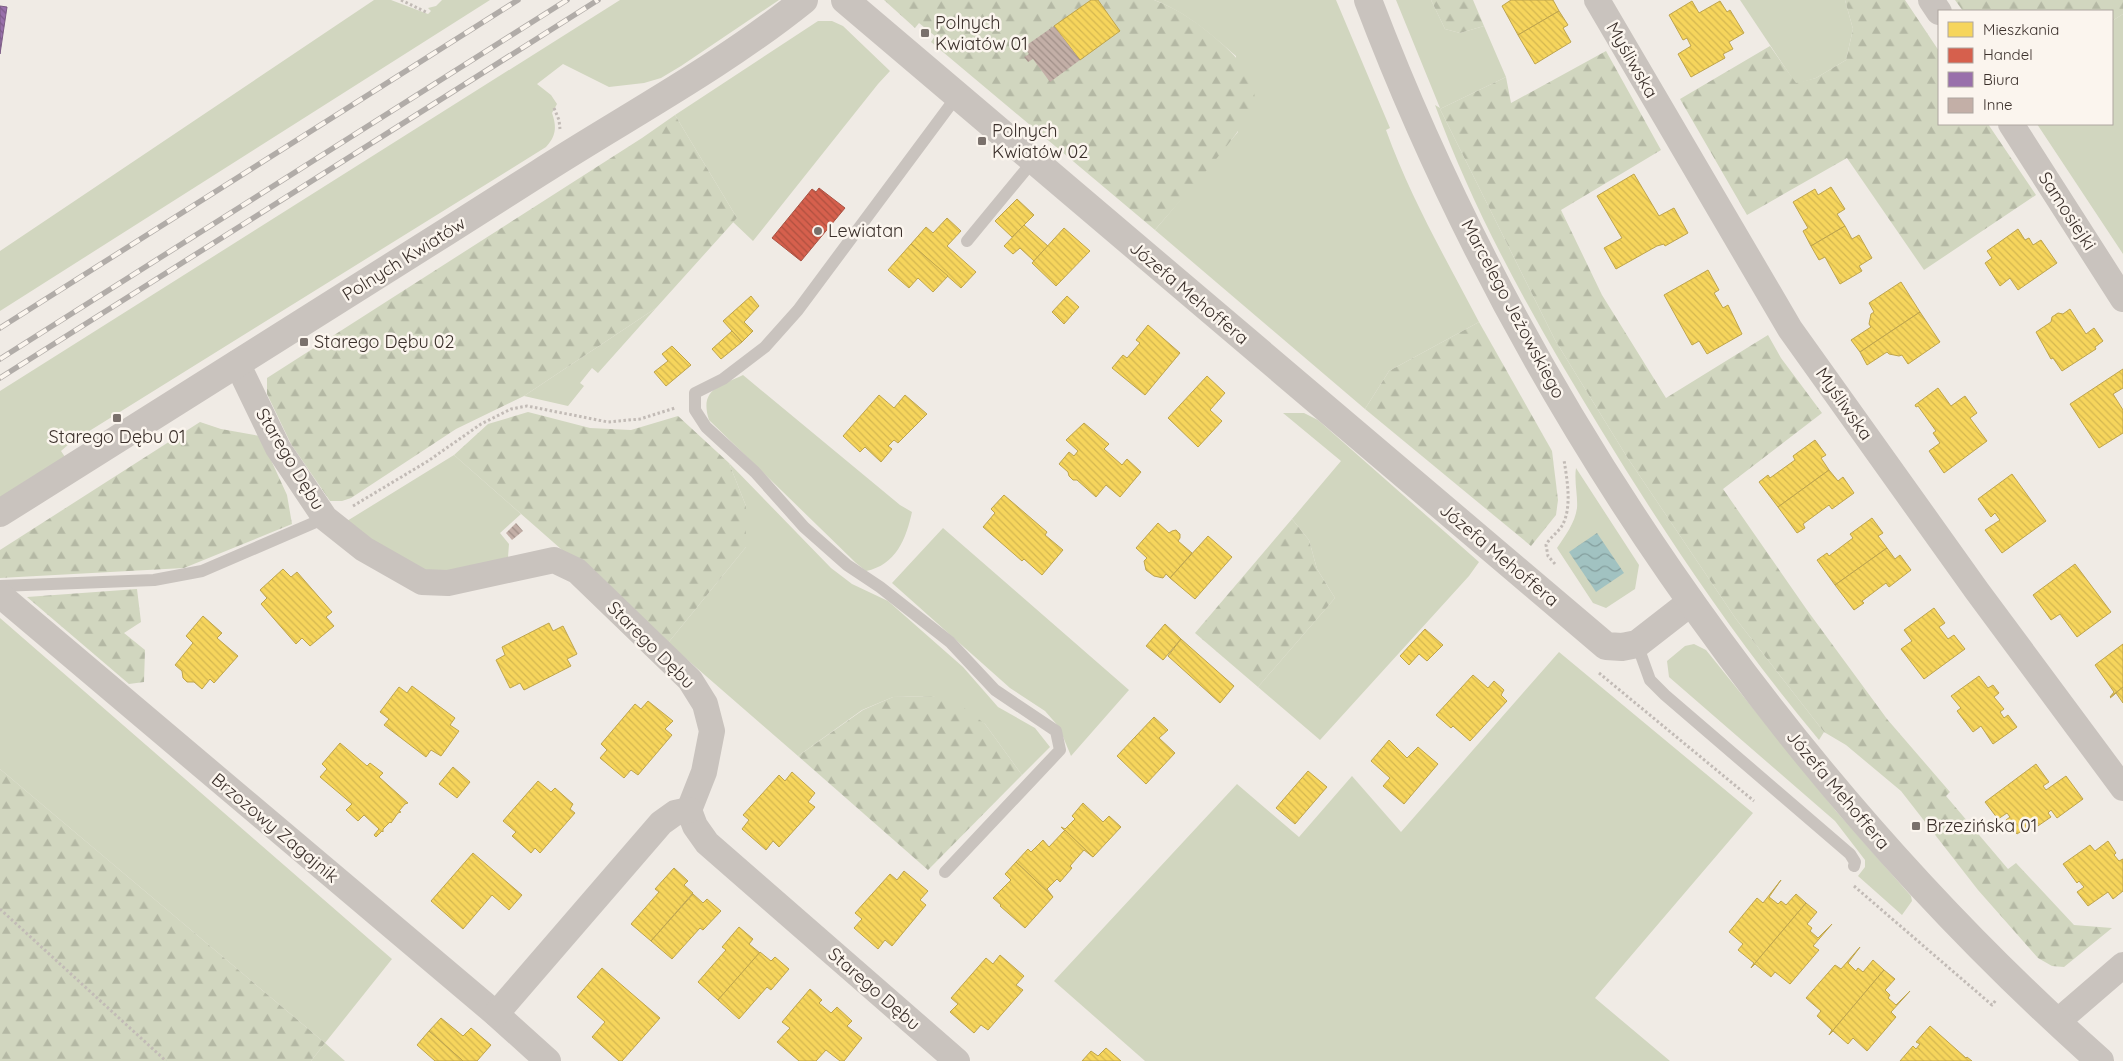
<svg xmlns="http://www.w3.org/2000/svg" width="2123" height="1061" font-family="Quicksand,sans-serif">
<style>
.green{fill:#d1d6bf}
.forest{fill:url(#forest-firs)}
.water{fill:url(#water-waves)}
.homes{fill:url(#homes-back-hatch);stroke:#bea44d}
.shops{fill:url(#shops-back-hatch);stroke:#a85243}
.offices{fill:url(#offices-back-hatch);stroke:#7d5d85}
.building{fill:url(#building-back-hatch)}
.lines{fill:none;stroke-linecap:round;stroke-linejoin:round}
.path{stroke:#c2bbb6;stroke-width:3;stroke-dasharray:2.5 2.5;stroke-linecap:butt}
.service{stroke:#c9c3be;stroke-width:12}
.minor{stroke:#c9c3be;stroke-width:26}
.tertiary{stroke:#c9c3be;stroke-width:28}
.rail-casing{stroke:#b1aca8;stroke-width:5.5}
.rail{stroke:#fbf5ee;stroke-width:4;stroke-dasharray:11;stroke-linecap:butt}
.poi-dot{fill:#7a716c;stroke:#fbf5ee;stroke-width:2}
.labels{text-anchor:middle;stroke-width:5;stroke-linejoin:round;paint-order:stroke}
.poi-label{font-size:18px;fill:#3b302b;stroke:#fbf5ee;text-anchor:start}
.street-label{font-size:18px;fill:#3b302b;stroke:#fbf5ee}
</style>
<defs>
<pattern id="forest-firs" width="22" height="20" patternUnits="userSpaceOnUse" patternTransform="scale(1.25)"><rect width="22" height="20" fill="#d1d6bf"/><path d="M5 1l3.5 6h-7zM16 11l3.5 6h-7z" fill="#b4b8a4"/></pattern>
<pattern id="water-waves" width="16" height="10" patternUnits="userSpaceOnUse" patternTransform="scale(1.25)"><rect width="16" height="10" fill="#a1c2c1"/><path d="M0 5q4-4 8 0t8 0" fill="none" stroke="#849e9d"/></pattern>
<pattern id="homes-back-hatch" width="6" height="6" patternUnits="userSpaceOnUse" patternTransform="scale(1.25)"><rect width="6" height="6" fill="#f6d55c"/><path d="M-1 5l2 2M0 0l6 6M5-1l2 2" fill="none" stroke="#d4b750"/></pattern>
<pattern id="shops-back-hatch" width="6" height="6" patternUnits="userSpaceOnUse" patternTransform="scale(1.25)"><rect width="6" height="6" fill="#d6604d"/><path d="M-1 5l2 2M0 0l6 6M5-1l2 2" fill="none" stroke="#af5040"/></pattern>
<pattern id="offices-back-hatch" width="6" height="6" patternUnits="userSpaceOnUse" patternTransform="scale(1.25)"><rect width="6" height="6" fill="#9970ab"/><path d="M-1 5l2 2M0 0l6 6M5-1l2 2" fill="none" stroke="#7e5c8b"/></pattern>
<pattern id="building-back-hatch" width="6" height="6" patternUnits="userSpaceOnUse" patternTransform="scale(1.25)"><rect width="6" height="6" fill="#c3afa7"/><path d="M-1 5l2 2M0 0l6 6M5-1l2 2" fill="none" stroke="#a08f88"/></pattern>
</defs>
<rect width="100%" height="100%" fill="#f0ebe5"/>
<g class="green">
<polygon points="374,0 391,0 428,14 431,11 428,8 436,6 442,0 490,0 0,311 0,251"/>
<path d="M620 0H779L681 66 661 78 644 83 609 87 563 64 537 84 551 95 557 104 552 113C557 127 556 136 546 147L70 443 61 451 65 457 0 498V391Z"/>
<path d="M1154 0H1336L1390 128 1386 130C1410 197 1446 259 1479 322L1389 371 1365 409 1155 230 1238 132 1236 56C1211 34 1186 12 1154 0Z"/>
<path d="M1396 0H1431L1445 29 1460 33 1484 26 1506 77 1440 109 1555 340 1627 457 1736 619 1824 732 1819 740C1737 642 1666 536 1600 428 1537 325 1476 218 1435 105L1440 108Z"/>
<polygon points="1740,0 1845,0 1853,29 1846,60 1816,78 1796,84"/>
<polygon points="2123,14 2123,254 2037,124 2112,124 2112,21"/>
<polygon points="818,21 832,21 843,26 890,71 878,84 753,241 733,222 737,218 675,115"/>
<polygon points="656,308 598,373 592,368 580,383 584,386 568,406 524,396"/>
<path d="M743 375 900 505 912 512C906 539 896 565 866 571L856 563 709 420C699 389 720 386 743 375Z"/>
<polygon points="1283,413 1304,413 1318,420 1479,562 1469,576 1320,740 1258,687 1335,598 1317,569 1309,540 1292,519 1341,461"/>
<path d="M454 455 521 514 500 533 509 544 508 557C485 564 448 578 424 572 398 565 369 537 347 521Z"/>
<polygon points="729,463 831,568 852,584 888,601 963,667 998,707 1035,728 1050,747 1022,775 985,724 933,696 893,697 862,710 798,756 668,643 746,547 746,506"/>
<path d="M1576 468 1639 565 1635 589 1606 608 1593 603 1557 548C1565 536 1575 523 1577 508 1578 497 1574 481 1576 468Z"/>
<polygon points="943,528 1129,690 1071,756 1059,727 1045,711 1010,688 892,583"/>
<polygon points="0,618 392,959 325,1043 345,1061 311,1061 325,1043 0,769"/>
<polygon points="1694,644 1706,650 1836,811 1911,896 1912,901 1902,915 1858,876 1865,867 1865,860 1835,821 1669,677 1667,661 1685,646"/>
<polygon points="1559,652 1753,813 1595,998 1670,1061 1145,1061 1054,981 1237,784 1299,837 1352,776 1401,832"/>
</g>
<g class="forest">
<path d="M884 0H1154C1179 9 1201 25 1221 43 1238 58 1254 76 1255 100 1255 120 1172 210 1155 230L931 42 935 36 919 23 915 28Z"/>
<polygon points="1431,0 1473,0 1484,26 1460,33 1445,29"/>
<polygon points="1845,0 1905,0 1939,51 1939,124 1988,124 2036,195 1924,270 1847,158 1747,215 1680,99 1770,46 1796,83 1816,78 1846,60 1853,29"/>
<polygon points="1955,0 2123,0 2123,14 2112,21 2112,11 1963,11"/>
<polygon points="1606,51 1661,150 1561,210 1602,295 1666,398 1768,335 1781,358 1822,413 1723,489 1807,610 1887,719 1950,792 1946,796 2008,869 2016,863 2074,925 2112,928 2064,967 2052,966 2038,958 1978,890 1901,791 1846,745 1824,732 1736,619 1627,457 1555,340 1440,109 1506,77 1511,103"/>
<polygon points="675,115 737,218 656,308 524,396 456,429 351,498 342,501 330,501 291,444 267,394 267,378 642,138"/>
<polygon points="1479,322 1552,451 1558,500 1556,515 1531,546 1365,409 1389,371"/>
<polygon points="528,412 590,428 631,430 678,416 729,463 746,506 746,547 668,643 454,455 488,424"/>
<polygon points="200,422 221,429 260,436 287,495 292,524 184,568 0,578 0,550"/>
<polygon points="1292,519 1309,540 1317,569 1335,598 1258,687 1195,633"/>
<polygon points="137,589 141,622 124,633 145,650 144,682 129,684 27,597"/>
<polygon points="933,696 959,704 985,724 1022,775 928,870 798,756 863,710 893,697"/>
<polygon points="0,769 325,1043 311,1061 0,1061"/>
</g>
<polygon class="water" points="1597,533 1624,573 1596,592 1569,552"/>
<g class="homes">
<polygon points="1091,0 1098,0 1120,31 1080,60 1054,26"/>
<polygon points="1511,0 1553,0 1559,11 1518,35 1502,6"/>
<polygon points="1692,1 1699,13 1720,1 1727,12 1730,10 1744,33 1729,42 1733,49 1723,54 1725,58 1691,77 1678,54 1691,46 1687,38 1683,40 1669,15"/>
<polygon points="1559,11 1568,25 1563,28 1571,42 1535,64 1518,35"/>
<polygon points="1634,174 1659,216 1674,208 1688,233 1665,246 1664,244 1657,246 1616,269 1604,248 1622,238 1597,196"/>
<polygon points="1831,187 1845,209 1837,214 1845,226 1811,246 1803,231 1808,228 1793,202 1815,189 1818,195"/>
<polygon points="1017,199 1034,215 1012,237 995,221"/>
<polygon points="947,218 961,231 947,246 976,272 961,288 911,244 926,227 933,233"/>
<polygon points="1024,225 1048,246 1034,261 1020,248 1013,254 1004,246"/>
<polygon points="1845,226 1852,239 1859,235 1872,258 1859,266 1862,271 1840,284 1825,257 1819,260 1811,246"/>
<polygon points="1064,228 1090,251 1056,286 1032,263"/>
<polygon points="2018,229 2025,240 2029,238 2033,245 2041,240 2057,263 2018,290 2010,278 2000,286 1985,263 1992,258 1987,251"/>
<polygon points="911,244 948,276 933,292 918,278 909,288 888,270"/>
<polygon points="1708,270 1719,290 1714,293 1723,308 1728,305 1742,334 1707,354 1699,341 1692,345 1664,295"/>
<polygon points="1901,282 1920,312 1860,352 1851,340 1871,327 1869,324 1871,314 1874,312 1869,303"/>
<polygon points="751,296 759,306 744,322 753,331 742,342 723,321"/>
<polygon points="1067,296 1079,307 1064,324 1052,312"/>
<polygon points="2070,309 2086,334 2094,328 2103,341 2095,347 2096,349 2062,371 2053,358 2051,359 2036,332 2051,322 2052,317 2058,313 2063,314"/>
<polygon points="1920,312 1940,342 1908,364 1902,355 1899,356 1889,354 1887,352 1867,365 1860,352"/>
<polygon points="1148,325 1180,353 1145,395 1112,368 1123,355 1127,358 1140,343 1136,340"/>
<polygon points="732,331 742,342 721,359 712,349"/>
<polygon points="672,346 691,365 666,386 654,372 668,361 662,354"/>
<polygon points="2123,369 2123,388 2113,394 2123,410 2123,433 2099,448 2070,404"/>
<polygon points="1207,376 1225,393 1210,410 1222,421 1198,447 1168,418"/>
<polygon points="1938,388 1951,406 1965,396 1977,413 1970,418 1987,441 1944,473 1929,451 1940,443 1933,433 1936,431 1918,406 1916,407 1915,405"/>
<polygon points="879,395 894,408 905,395 927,414 898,443 894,440 888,446 892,449 881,462 865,447 860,452 843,436"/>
<polygon points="1084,423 1109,444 1104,449 1122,465 1127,459 1141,472 1120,497 1106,485 1096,497 1077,480 1073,480 1069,476 1068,472 1059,464 1069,452 1074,456 1078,451 1066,440"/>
<polygon points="1815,440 1826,455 1821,458 1829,470 1778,507 1759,482 1768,475 1770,478 1795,460 1793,456"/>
<polygon points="1829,470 1838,481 1843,477 1854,493 1832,509 1829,505 1803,524 1805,528 1797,533 1778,507"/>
<polygon points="2012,474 2046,521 2002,553 1985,530 2000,520 1995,513 1991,517 1978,499"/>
<polygon points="1004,495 1047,532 1045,535 1063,550 1042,575 1024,559 1022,561 983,527 995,513 991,509"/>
<polygon points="1872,518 1883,533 1878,536 1887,548 1835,585 1817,560 1827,553 1829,556 1853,538 1850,534"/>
<polygon points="1158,523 1169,533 1172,531 1176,530 1180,534 1180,538 1178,541 1192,553 1170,578 1166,574 1163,578 1154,576 1146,570 1144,561 1147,558 1136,548"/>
<polygon points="1208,536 1232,557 1195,599 1170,578"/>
<polygon points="1887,548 1895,559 1900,555 1911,570 1889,587 1886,583 1862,601 1864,603 1854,610 1835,585"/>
<polygon points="2075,564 2111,612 2077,637 2060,614 2051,620 2033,595"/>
<polygon points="283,569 291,577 297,572 332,612 326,617 334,626 310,646 302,638 296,644 261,604 267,598 260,590"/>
<polygon points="1934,608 1945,623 1939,627 1948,639 1954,635 1965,649 1924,679 1901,649 1912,641 1904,630"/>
<polygon points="203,616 222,633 217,638 238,656 214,683 210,679 202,689 194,682 187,682 183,678 182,671 175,665 193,643 186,636"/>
<polygon points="549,623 553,631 563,626 577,654 567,659 571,666 524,690 520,683 510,688 496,660 505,655 502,647"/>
<polygon points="1165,624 1181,639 1163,660 1146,646"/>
<polygon points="1425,629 1443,645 1427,661 1419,654 1409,665 1400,656"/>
<polygon points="1181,639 1234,686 1220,703 1168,656"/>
<polygon points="2123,644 2123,687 2110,697 2114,692 2095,665"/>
<polygon points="1473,675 1488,688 1494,681 1504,690 1501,695 1507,701 1470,741 1453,726 1451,728 1436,715"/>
<polygon points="1979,676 1988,688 1993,685 1999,693 1994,697 2004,709 2000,712 2004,718 2008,715 2017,727 1993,744 1981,726 1973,732 1957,711 1961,708 1951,696"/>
<polygon points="412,686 455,718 450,725 459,731 441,756 431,750 426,757 384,725 389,719 380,712 399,687 407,693"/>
<polygon points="2123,687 2123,703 2116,693 2110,698"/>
<polygon points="648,701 673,721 665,729 672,735 638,775 631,770 624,778 600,758 607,750 601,744 635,704 641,709"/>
<polygon points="1154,717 1168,730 1159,738 1175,753 1146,784 1117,756"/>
<polygon points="1389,740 1407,758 1418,747 1438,764 1404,804 1383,786 1390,778 1371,761"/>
<polygon points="340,743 367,766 370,763 383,773 379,777 408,803 405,804 399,811 401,812 398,813 391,823 390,822 383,829 383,832 382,831 376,837 374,835 379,829 364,815 358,821 346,810 352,804 320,777 327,769 322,764"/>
<polygon points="2036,764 2049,782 2043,786 2046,790 2066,776 2083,799 2057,818 2051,810 2048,813 2051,817 2032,830 2029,826 2017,834 2006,820 2010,817 2007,813 1998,819 1985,802"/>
<polygon points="453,767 470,782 457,798 439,784"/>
<polygon points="1308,771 1327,787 1295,824 1276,808"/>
<polygon points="792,772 815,793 808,802 815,807 779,847 773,841 766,850 742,829 749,820 743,815 779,775 785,781"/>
<polygon points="538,781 551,792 555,788 573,804 570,809 575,813 540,853 535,848 531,853 512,836 516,832 503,821"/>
<polygon points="1083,803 1103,822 1109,816 1121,827 1093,857 1061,827 1065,829 1075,819 1072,816"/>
<polygon points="1065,830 1093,857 1084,850 1070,866 1072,868 1060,882 1057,879 1047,889 1053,897 1016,862 1028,849 1031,852 1043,840 1049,847"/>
<polygon points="2108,841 2116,853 2114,855 2119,861 2123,859 2123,891 2113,899 2108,892 2088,906 2077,892 2084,887 2079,881 2077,883 2063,864 2090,845 2095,851"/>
<polygon points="473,853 522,895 509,910 492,895 463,929 431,901"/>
<polygon points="1016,862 1053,897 1025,928 1000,906 1001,905 993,898 1011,880 1005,874"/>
<polygon points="674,868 688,881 684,885 693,893 651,941 631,924 659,892 655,889"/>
<polygon points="904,871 928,891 920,900 926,905 892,946 885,940 878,949 854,928 862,919 855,913 890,874 897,880"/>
<polygon points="1781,880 1769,897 1778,904 1781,901 1786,905 1796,894 1806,903 1751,968 1754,963 1738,950 1743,944 1729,932 1757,898 1763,903"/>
<polygon points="693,894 703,903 707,899 721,911 703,930 700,928 672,959 651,941"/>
<polygon points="1806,903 1817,912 1807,924 1812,928 1810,931 1818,938 1832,924 1813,946 1819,950 1790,984 1775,972 1771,977 1755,964 1751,968"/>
<polygon points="739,927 753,939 749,944 760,953 718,1000 698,982 726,950 722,947"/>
<polygon points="1860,947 1848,963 1856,971 1858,968 1863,972 1873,960 1884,970 1829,1035 1832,1030 1817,1016 1821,1011 1806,998 1835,965 1841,969"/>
<polygon points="760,952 771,961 775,957 789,969 771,990 767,987 739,1019 718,1000"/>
<polygon points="1000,955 1024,976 1016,985 1023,990 988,1030 981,1025 974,1033 950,1012 958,1004 951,998 986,958 993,964"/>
<polygon points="602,968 660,1018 622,1061 619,1061 592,1037 605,1022 577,997"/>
<polygon points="1884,970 1895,979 1885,990 1890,995 1888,998 1896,1005 1910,991 1891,1012 1896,1017 1867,1051 1853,1038 1848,1044 1833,1031 1829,1035"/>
<polygon points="810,989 822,1000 819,1003 831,1013 837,1007 852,1021 847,1026 862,1038 844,1061 840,1061 826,1050 816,1061 799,1061 777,1042 790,1028 782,1022"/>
<polygon points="441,1018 463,1036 471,1028 491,1045 477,1061 463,1061 429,1031"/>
<polygon points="1930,1026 1966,1058 1967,1057 1972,1061 1900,1061 1913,1046 1916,1049 1920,1044 1916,1042"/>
<polygon points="429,1031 463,1061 435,1061 417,1045"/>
<polygon points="1106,1048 1121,1061 1082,1061 1091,1051 1098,1056"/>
</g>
<polygon class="shops" points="819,188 845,208 801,261 772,238 812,189 816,192"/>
<polygon class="offices" points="0,6 7,7 0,54"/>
<g class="building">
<polygon points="1054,26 1080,60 1050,82 1033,59 1028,62 1024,57 1029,54 1024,47"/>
<polygon points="516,523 523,531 512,540 506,533"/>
</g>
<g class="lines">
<g class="path">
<polyline points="401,0 426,12"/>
<polyline points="554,108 559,120 560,129"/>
<polyline points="353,506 428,461 481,424 511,409 527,406 608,422 640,419 675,408"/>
<path d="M1555 564 1548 556 1546 545C1550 537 1559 532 1563 524 1572 506 1567 479 1564 460"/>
<polyline points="1599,673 1754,801"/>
<polyline points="1854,886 1992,1005 1996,1000"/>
<polyline points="0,909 166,1061"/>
</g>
<g class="service">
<polyline points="967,241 1033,161"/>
<polyline points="0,586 154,580 202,571 325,518"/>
<polyline points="1637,644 1650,680 1665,695 1850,854 1855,862 1854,866"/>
<polyline points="945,872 1060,750 1056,731 995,690 950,642 880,587 847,565 804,527 755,472 706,427 695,410 695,393 723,379 765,347 798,310 957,96"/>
</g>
<g class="minor">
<polyline points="1597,0 1790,329 1977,591 2123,788"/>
<polyline points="1931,0 1939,12"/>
<polyline points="2011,124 2123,299"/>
<polyline points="237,363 278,448 325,518 364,549 422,582 448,583 554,560 577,571 690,680 705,704 712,731 704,772 689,810 695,826 707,843 957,1061"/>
<polyline points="0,595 496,1014 548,1061"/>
<polyline points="496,1014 661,823 675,813 689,810"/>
<polyline points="2057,1022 2123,965"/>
</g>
<g class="tertiary">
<polyline points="845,0 1606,646 1622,647 1637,644 1691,602"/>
<path d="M1368 0C1519 398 1782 778 2100 1061"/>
<path d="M0 513C180 399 360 287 539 173 628 116 722 66 804 0"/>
</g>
<defs>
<g id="rail">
<polyline points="0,328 518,0"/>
<polyline points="0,359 567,0"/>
<polyline points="0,378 598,0"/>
</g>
</defs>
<use href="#rail" class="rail-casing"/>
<use href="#rail" class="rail"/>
</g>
<g class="poi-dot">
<rect x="920" y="28" width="10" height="10" rx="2.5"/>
<rect x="977" y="136" width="10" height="10" rx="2.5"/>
<circle cx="818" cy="231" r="5"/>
<rect x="299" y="337" width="10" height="10" rx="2.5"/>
<rect x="112" y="413" width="10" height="10" rx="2.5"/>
<rect x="1911" y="821" width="10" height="10" rx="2.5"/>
</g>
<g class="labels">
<g class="poi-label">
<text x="935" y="29">Polnych<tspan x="935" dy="21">Kwiatów 01</tspan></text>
<text x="992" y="137">Polnych<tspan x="992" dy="21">Kwiatów 02</tspan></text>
<text x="828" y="237">Lewiatan</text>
<text x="314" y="348">Starego Dębu 02</text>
<text x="117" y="443" text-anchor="middle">Starego Dębu 01</text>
<text x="1926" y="832">Brzezińska 01</text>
</g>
<g class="street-label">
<text transform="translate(1632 60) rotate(60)" y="6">Myśliwska</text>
<text transform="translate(2067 211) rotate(57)" y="6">Samosiejki</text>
<text transform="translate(404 259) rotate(-32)" y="6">Polnych Kwiatów</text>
<text transform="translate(1189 293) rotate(40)" y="6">Józefa Mehoffera</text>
<text transform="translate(1513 309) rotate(62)" y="6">Marcelego Jeżowskiego</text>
<text transform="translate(1844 404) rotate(55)" y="6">Myśliwska</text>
<text transform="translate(290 459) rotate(59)" y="6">Starego Dębu</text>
<text transform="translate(1499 555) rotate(40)" y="6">Józefa Mehoffera</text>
<text transform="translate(651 645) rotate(45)" y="6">Starego Dębu</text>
<text transform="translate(1838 790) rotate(50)" y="6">Józefa Mehoffera</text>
<text transform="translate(275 828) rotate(40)" y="6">Brzozowy Zagajnik</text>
<text transform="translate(874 989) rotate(41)" y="6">Starego Dębu</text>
</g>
</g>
<rect x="1938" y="10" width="175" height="115" fill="#fbf5ee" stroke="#aea6a0"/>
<rect x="1948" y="22" width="25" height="15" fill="#f6d55c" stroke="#aea6a0"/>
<text x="1983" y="35" font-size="15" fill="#3b302b">Mieszkania</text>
<rect x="1948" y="48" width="25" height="15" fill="#d6604d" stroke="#aea6a0"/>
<text x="1983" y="60" font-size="15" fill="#3b302b">Handel</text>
<rect x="1948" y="72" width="25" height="15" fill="#9970ab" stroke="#aea6a0"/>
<text x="1983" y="85" font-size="15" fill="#3b302b">Biura</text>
<rect x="1948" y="98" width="25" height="15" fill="#c3afa7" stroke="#aea6a0"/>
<text x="1983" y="110" font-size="15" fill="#3b302b">Inne</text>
</svg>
